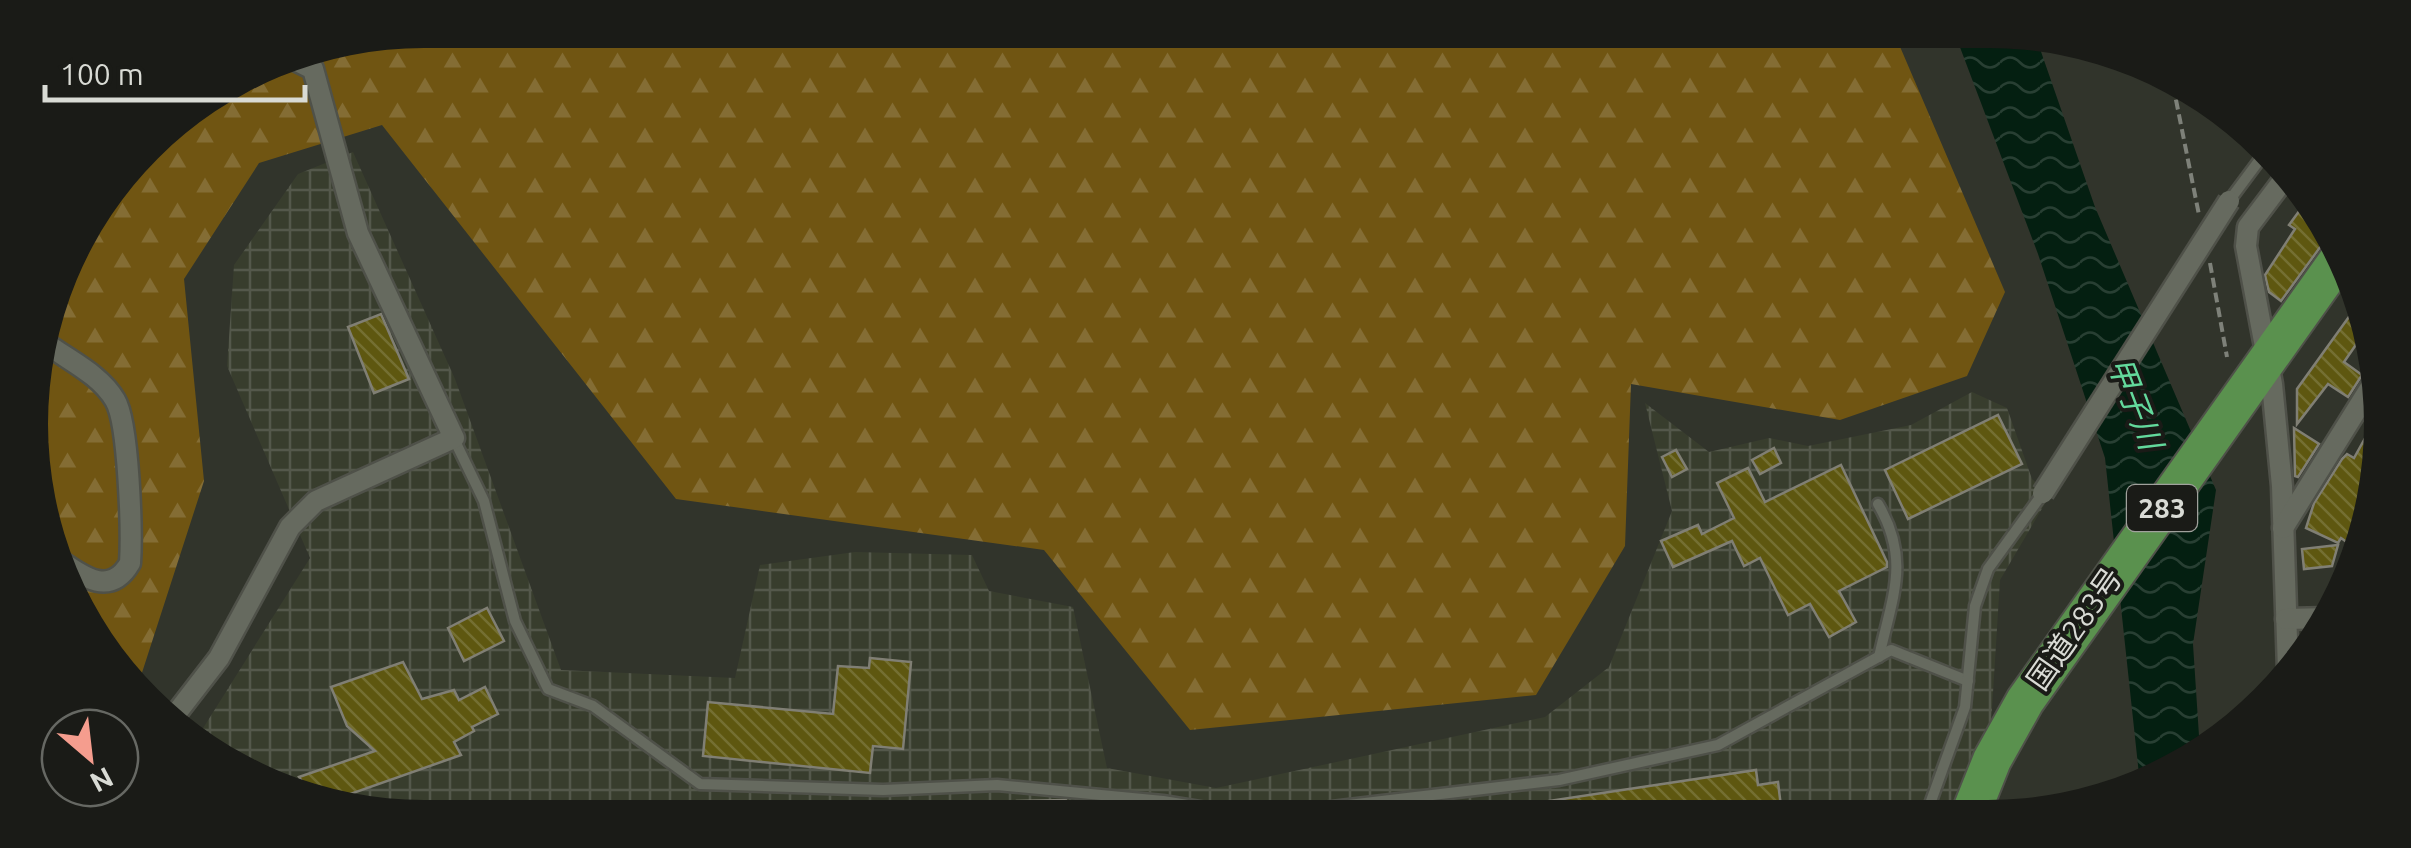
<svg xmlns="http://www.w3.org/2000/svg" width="2411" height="848" font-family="Ubuntu,'Noto Sans JP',sans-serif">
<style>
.industrial{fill:url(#industrial-grid)}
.forest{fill:url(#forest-firs)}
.water{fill:url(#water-waves)}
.building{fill:url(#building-back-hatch);stroke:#807f74;stroke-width:2.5}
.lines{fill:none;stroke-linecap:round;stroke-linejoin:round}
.lane-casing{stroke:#4f5149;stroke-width:15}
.street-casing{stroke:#4f5149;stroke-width:25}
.highway-casing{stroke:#4f5149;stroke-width:42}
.path{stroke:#7e8179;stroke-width:4;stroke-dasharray:10 5;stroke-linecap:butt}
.lane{stroke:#666a5f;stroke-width:10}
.street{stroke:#666a5f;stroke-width:20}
.highway{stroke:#5a914e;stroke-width:38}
.street-bridge-casing{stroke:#4f5149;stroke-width:25;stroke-linecap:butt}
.street-bridge{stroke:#666a5f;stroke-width:20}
.labels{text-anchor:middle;stroke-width:8;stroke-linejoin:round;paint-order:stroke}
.shield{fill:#1a1b17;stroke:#a0a19c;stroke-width:2.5}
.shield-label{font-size:28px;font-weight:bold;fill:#d9dbd5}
.street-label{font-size:30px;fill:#d9dbd5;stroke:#1a1b17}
.water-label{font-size:32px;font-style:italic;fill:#63d99c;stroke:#1a1b17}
</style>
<defs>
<pattern id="industrial-grid" width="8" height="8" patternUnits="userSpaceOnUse" patternTransform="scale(2.5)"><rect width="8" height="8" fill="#383d2d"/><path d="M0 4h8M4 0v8" fill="none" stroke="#54584b"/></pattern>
<pattern id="forest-firs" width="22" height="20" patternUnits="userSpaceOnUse" patternTransform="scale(2.5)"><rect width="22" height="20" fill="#705512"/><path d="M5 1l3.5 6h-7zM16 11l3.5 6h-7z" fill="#846d34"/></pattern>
<pattern id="water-waves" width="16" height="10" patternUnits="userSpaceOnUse" patternTransform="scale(2.5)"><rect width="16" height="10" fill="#041f11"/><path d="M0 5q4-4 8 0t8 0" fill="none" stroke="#283f33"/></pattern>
<pattern id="building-back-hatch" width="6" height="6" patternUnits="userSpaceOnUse" patternTransform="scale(2.5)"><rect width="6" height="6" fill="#5e5710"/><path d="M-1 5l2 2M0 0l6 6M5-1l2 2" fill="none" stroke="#746f32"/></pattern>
</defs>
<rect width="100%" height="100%" fill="#31342b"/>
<polygon class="industrial" points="353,152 455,379 561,670 735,678 760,565 855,552 972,555 989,591 1073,607 1107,768 1216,788 1545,717 1609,667 1672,511 1645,403 1709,452 1769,438 1808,446 1911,425 1972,392 2007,408 2032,479 2050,495 2000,580 1991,725 1949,815 424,818 323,805 205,751 195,741 310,558 227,366 234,265 298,174"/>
<polygon class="forest" points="424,30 1898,42 2005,292 1967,376 1840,420 1631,384 1625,546 1536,695 1190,730 1044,550 676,499 382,125 259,163 184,279 204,481 138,685 97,643 43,525 33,373 71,249 164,128 274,60"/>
<polygon class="water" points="1958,42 2038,43 2095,207 2216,490 2193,644 2200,751 2161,778 2140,784 2105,458 2038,254"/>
<g class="building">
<polygon points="2300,210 2329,230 2332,238 2321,246 2281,301 2269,292 2265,275 2295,229 2289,225"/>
<polygon points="2356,307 2364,333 2344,362 2362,375 2348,397 2328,384 2297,424 2297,389"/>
<polygon points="381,314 409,379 374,393 348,327"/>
<polygon points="1998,415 2022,464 1908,519 1885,470"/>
<polygon points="2374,422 2368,525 2358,550 2341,538 2338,543 2306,528 2314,503 2342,459 2347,454 2354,458"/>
<polygon points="2294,428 2319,444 2298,477 2295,476"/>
<polygon points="1774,448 1781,463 1760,474 1752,460"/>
<polygon points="1676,450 1687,469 1672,477 1662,457"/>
<polygon points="1841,465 1887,562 1887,567 1839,591 1856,622 1829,637 1810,604 1788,615 1760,558 1744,566 1732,541 1673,567 1661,541 1698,525 1702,534 1734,518 1717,483 1748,468 1765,502"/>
<polygon points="2338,545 2332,566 2304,569 2302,549"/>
<polygon points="487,608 504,641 464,661 448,628"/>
<polygon points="870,658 911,662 903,749 873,746 870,773 703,756 708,702 833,714 838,666 869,668"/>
<polygon points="403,662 422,699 454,690 459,700 485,687 498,714 472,727 474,731 454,742 461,755 322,804 315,801 299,777 375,751 347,726 331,687"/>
<polygon points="1756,770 1758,785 1778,782 1782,815 1502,816 1502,808"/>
<polygon points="1066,800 1066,817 1018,817 1017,801"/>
</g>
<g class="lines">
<defs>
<g id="lane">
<polyline points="2229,201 2264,154"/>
<polyline points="454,439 484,501 515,621 548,689 593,706 700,784 883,790 997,785 1163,801 1255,816 1559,780 1718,745 1891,650 1968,681"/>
<path d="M1878 504C1911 560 1892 597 1879 657"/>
<polyline points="1926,815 1965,707 1975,606 1988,569 2043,493"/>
</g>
<g id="street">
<polyline points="2285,178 2248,227 2246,246 2272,384 2282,486 2288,670"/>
<path d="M43 341C67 360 99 373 115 400 129 423 132 533 130 563 110 597 83 577 59 560"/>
<polyline points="2283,528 2377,377"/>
<polyline points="2286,619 2330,618"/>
<polyline points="172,719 219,658 290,527 316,501 454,438 358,233 313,69 289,57"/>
</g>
<polyline id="highway" points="1970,815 1992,760 2025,701 2339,259"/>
</defs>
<use href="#lane" class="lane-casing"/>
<use href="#street" class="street-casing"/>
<use href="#highway" class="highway-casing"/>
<g class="path">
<polyline points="2173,85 2199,215"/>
<polyline points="2210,263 2227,357"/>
</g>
<use href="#lane" class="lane"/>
<use href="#street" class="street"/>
<use href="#highway" class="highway"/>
<defs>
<polyline id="street-bridge" points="2043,493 2229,201"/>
</defs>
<use href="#street-bridge" class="street-bridge-casing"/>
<use href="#street-bridge" class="street-bridge"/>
</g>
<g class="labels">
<rect class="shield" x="2127" y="485" width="70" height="46" rx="8"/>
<g class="shield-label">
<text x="2162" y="518">283</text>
</g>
<g class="street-label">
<text transform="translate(2075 629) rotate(-55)" y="10">国道283号</text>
</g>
<g class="water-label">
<text transform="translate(2135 403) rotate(69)" y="11">甲子川</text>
</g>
</g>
<path d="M0 0H2411V848H0ZM424 48H1988A376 376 0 0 1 2364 424V424A376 376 0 0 1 1988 800H424A376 376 0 0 1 48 424V424A376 376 0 0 1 424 48Z" fill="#1a1b17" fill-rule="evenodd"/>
<g transform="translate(90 758) rotate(152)"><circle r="48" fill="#1a1b17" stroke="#666863" stroke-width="2.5"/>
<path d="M0-8L18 38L0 25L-18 38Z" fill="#f59d8e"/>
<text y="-15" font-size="28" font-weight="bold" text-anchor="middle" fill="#d9dbd5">N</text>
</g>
<path d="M45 85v15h260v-15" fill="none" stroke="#d9dbd5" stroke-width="5"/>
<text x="60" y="85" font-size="30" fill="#d9dbd5" stroke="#1a1b17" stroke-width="8" paint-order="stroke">100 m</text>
</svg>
